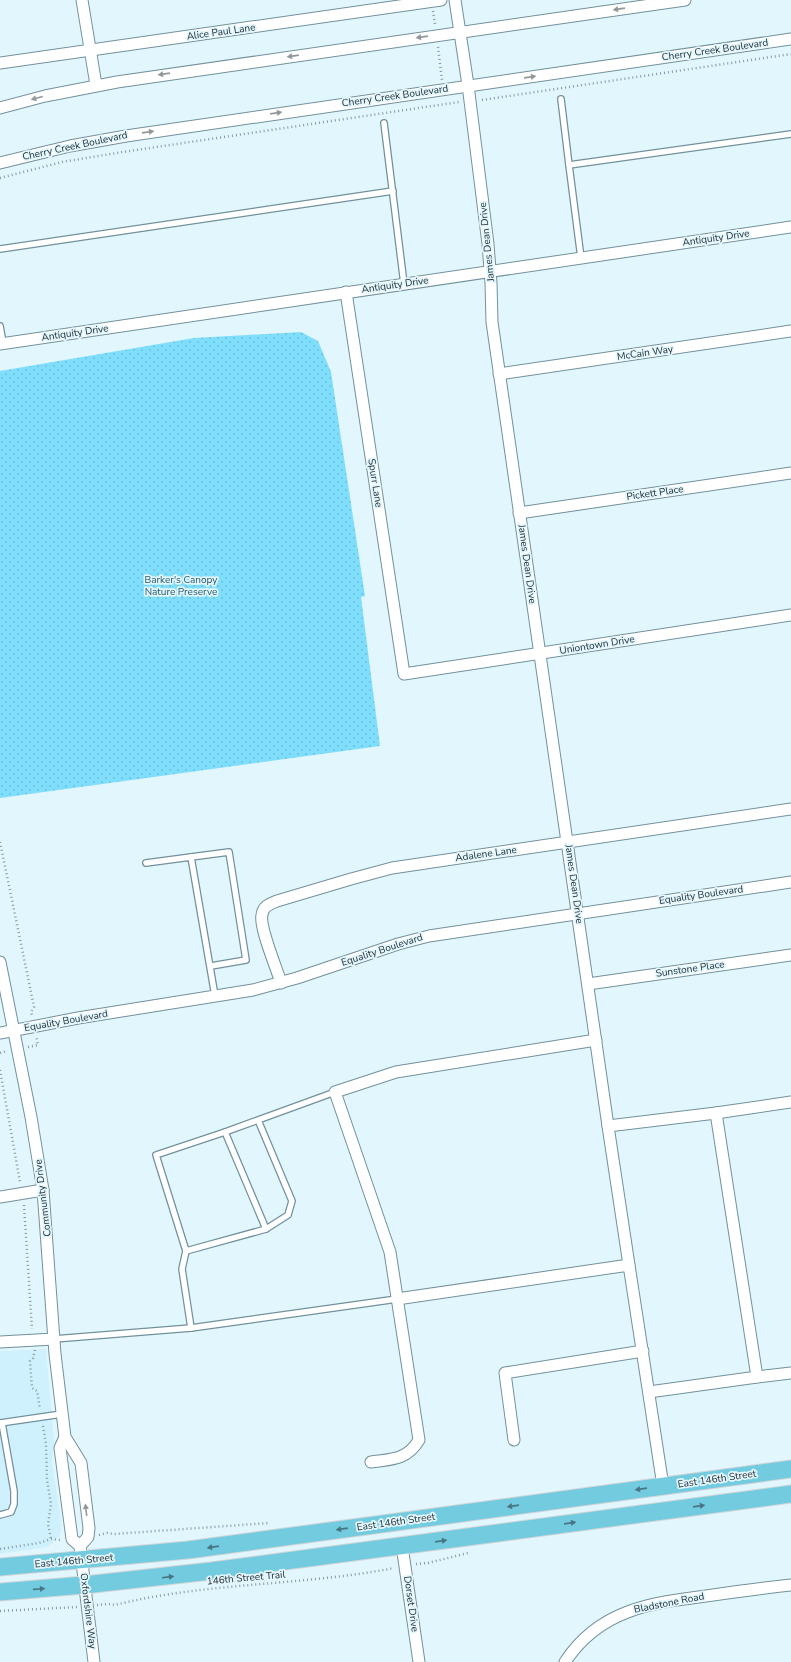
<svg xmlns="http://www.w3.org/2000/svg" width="791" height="1662" font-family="'Nunito Sans',sans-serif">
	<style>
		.built { fill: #cef1fd }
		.park { fill: url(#park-dots) }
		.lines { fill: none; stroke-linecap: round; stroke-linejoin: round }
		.service-casing { stroke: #72919c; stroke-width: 8 }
		.minor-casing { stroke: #72919c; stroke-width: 13 }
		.primary-casing { stroke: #d3d6d7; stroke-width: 19 }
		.path { stroke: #899a9f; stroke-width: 2.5; stroke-dasharray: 1 3; stroke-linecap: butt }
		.service { stroke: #fff; stroke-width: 5.5 }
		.minor { stroke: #fff; stroke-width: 11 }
		.primary { stroke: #73cbe0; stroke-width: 17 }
		.oneway { fill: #92989a }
		.oneway2 { fill: #487682 }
		.labels { text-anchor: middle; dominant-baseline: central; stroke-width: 3.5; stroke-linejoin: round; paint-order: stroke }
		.street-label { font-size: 10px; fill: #243135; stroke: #e2f6fd }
		.park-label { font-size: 10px; fill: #255a6a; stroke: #e2f6fd }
	</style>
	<defs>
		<pattern id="park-dots" width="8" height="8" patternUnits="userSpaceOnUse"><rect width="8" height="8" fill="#80defd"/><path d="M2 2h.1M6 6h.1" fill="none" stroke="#6ebfd9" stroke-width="1.8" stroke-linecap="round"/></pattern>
	</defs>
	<rect width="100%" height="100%" fill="#e2f6fd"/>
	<polygon class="built" points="46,1349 54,1440 52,1462 62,1525 60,1536 48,1547 0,1554 0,1351"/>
	<polygon class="park" points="301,332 318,341 331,372 365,596 361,597 380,746 0,798 0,371 194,338"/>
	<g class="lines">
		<g class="service-casing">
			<g id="service">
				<polyline points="561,99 569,165"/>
				<polyline points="384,123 404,284"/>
				<polyline points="0,249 393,191"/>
				<polyline points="581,258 569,165 791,134"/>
				<polyline points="0,326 3,343"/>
				<polyline points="191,857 229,852 246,960 211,966"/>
				<polyline points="146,863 191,857 215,996"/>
				<polyline points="258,1120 225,1132 266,1229 288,1215 292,1201 258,1120 335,1092"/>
				<polyline points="225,1132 156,1155 186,1251 266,1229"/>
				<polyline points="186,1251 182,1269 191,1328"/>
				<polyline points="54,1339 191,1328 397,1299"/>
				<polyline points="0,1423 62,1414"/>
				<polyline points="0,1515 11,1512 14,1504 14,1491 2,1423"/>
			</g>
		</g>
		<g class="minor-casing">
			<g id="minor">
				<polyline points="82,0 96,85"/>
				<polyline points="455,0 468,85 488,244 491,283 492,322 608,1126"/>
				<polyline points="0,63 441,0"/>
				<polyline points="0,108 45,96 117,82 685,0"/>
				<polyline points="0,163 70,146 126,136 791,39"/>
				<polyline points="346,292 404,674 791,615"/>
				<polyline points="0,344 791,227"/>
				<polyline points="499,374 791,331"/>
				<polyline points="519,513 791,473"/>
				<polyline points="0,962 31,1117 43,1190 55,1354 65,1437 81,1463 89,1528 88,1537 80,1546"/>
				<path d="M281,983C277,969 259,927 262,915C263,906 270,904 277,901L351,879L392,868L791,809"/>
				<polyline points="588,984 791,955"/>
				<polyline points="0,1033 78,1018 253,990 297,978 398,944 429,936 791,882"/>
				<polyline points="716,1113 791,1102"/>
				<polyline points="0,1197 43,1190"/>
				<polyline points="629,1265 608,1126 716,1113 757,1377 649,1392"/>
				<polyline points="397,1299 629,1265 663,1486"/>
				<polyline points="0,1342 54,1339"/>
				<polyline points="757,1377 791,1373"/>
				<polyline points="65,1437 60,1448 72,1539 80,1546 94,1662"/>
				<polyline points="514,1440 505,1373 643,1351"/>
				<path d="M371,1462C392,1459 407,1460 419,1440L390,1252L335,1092L396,1072L596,1040"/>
				<polyline points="402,1546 419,1662"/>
				<path d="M565,1662C599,1610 650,1603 706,1596C734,1592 763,1588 791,1585"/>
			</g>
		</g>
		<g class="primary-casing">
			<g id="primary">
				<polyline points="0,1567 188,1550 791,1469"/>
				<polyline points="0,1592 84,1585 211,1571 791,1494"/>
			</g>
		</g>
		<g class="path">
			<polyline points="433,11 435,24"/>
			<polyline points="438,47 442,80"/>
			<polyline points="482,100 791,54"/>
			<polyline points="0,178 62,162 123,152 459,102"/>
			<polyline points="0,842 34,1007 31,1012 32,1016"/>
			<polyline points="28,1047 38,1045 36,1036"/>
			<polyline points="0,1053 7,1051"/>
			<polyline points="0,1070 20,1182"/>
			<polyline points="24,1205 32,1329"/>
			<polyline points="35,1350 33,1358 30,1361 32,1388 37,1391 40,1409"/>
			<polyline points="43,1426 46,1444 47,1480 51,1504 48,1524 51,1539"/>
			<polyline points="99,1535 107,1533 114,1534 269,1523"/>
			<polyline points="0,1549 39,1543 51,1539 60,1540"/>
			<polyline points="416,1564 428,1563 468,1553"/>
			<path d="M97,1605L108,1604L115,1605C206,1582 302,1586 394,1568"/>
			<polyline points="0,1611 77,1607"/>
		</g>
		<use href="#service" class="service"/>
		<use href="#minor" class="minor"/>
		<use href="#primary" class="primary"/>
	</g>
	<defs><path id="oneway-solid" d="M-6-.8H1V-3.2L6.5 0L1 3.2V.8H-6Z"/></defs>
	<g class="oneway">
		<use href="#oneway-solid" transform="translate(619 9) rotate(172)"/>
		<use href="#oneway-solid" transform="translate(422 37) rotate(172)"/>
		<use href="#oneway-solid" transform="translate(293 56) rotate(172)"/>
		<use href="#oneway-solid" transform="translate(164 74) rotate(172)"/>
		<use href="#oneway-solid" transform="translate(530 77) rotate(-8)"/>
		<use href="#oneway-solid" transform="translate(37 98) rotate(165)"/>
		<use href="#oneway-solid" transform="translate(276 113) rotate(-8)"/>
		<use href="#oneway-solid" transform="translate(148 132) rotate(-8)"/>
		<use href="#oneway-solid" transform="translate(86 1510) rotate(-97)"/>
	</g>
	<g class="oneway2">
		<use href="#oneway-solid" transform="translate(641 1489) rotate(172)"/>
		<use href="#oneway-solid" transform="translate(513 1506) rotate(172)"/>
		<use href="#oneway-solid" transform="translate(699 1506) rotate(-8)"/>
		<use href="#oneway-solid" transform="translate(570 1523) rotate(-8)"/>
		<use href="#oneway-solid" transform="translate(342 1529) rotate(172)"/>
		<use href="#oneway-solid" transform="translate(441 1541) rotate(-8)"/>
		<use href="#oneway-solid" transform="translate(213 1547) rotate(172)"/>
		<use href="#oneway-solid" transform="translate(168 1577) rotate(-7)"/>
		<use href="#oneway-solid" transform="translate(39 1589) rotate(-4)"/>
	</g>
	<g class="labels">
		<g class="street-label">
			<text transform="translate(221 32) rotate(-8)">Alice Paul Lane</text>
			<text transform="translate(715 50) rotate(-8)">Cherry Creek Boulevard</text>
			<text transform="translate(395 96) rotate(-8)">Cherry Creek Boulevard</text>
			<text transform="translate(75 146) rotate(-12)">Cherry Creek Boulevard</text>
			<text transform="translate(716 238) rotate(-8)">Antiquity Drive</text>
			<text transform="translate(487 242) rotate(-96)">James Dean Drive</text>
			<text transform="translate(395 285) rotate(-8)">Antiquity Drive</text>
			<text transform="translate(75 333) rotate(-8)">Antiquity Drive</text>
			<text transform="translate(645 353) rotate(-8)">McCain Way</text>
			<text transform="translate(375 483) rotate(81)">Spurr Lane</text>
			<text transform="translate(655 493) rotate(-8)">Pickett Place</text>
			<text transform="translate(527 564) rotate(82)">James Dean Drive</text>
			<text transform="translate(597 645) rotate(-9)">Uniontown Drive</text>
			<text transform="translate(486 854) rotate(-8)">Adalene Lane</text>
			<text transform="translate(574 884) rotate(82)">James Dean Drive</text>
			<text transform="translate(701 895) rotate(-8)">Equality Boulevard</text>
			<text transform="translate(382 950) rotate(-18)">Equality Boulevard</text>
			<text transform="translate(690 969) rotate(-8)">Sunstone Place</text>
			<text transform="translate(66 1021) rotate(-10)">Equality Boulevard</text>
			<text transform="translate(43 1198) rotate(-97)">Community Drive</text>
			<text transform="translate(717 1479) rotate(-8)">East 146th Street</text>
			<text transform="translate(396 1522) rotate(-8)">East 146th Street</text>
			<text transform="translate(74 1561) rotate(-5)">East 146th Street</text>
			<text transform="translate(246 1578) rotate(-5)">146th Street Trail</text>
			<text transform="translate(669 1603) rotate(-11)">Bladstone Road</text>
			<text transform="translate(411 1604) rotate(82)">Dorset Drive</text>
			<text transform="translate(88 1611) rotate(83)">Oxfordshire Way</text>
		</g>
		<g class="park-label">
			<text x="181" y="580">Barker's Canopy<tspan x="181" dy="12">Nature Preserve</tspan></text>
		</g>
	</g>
</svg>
